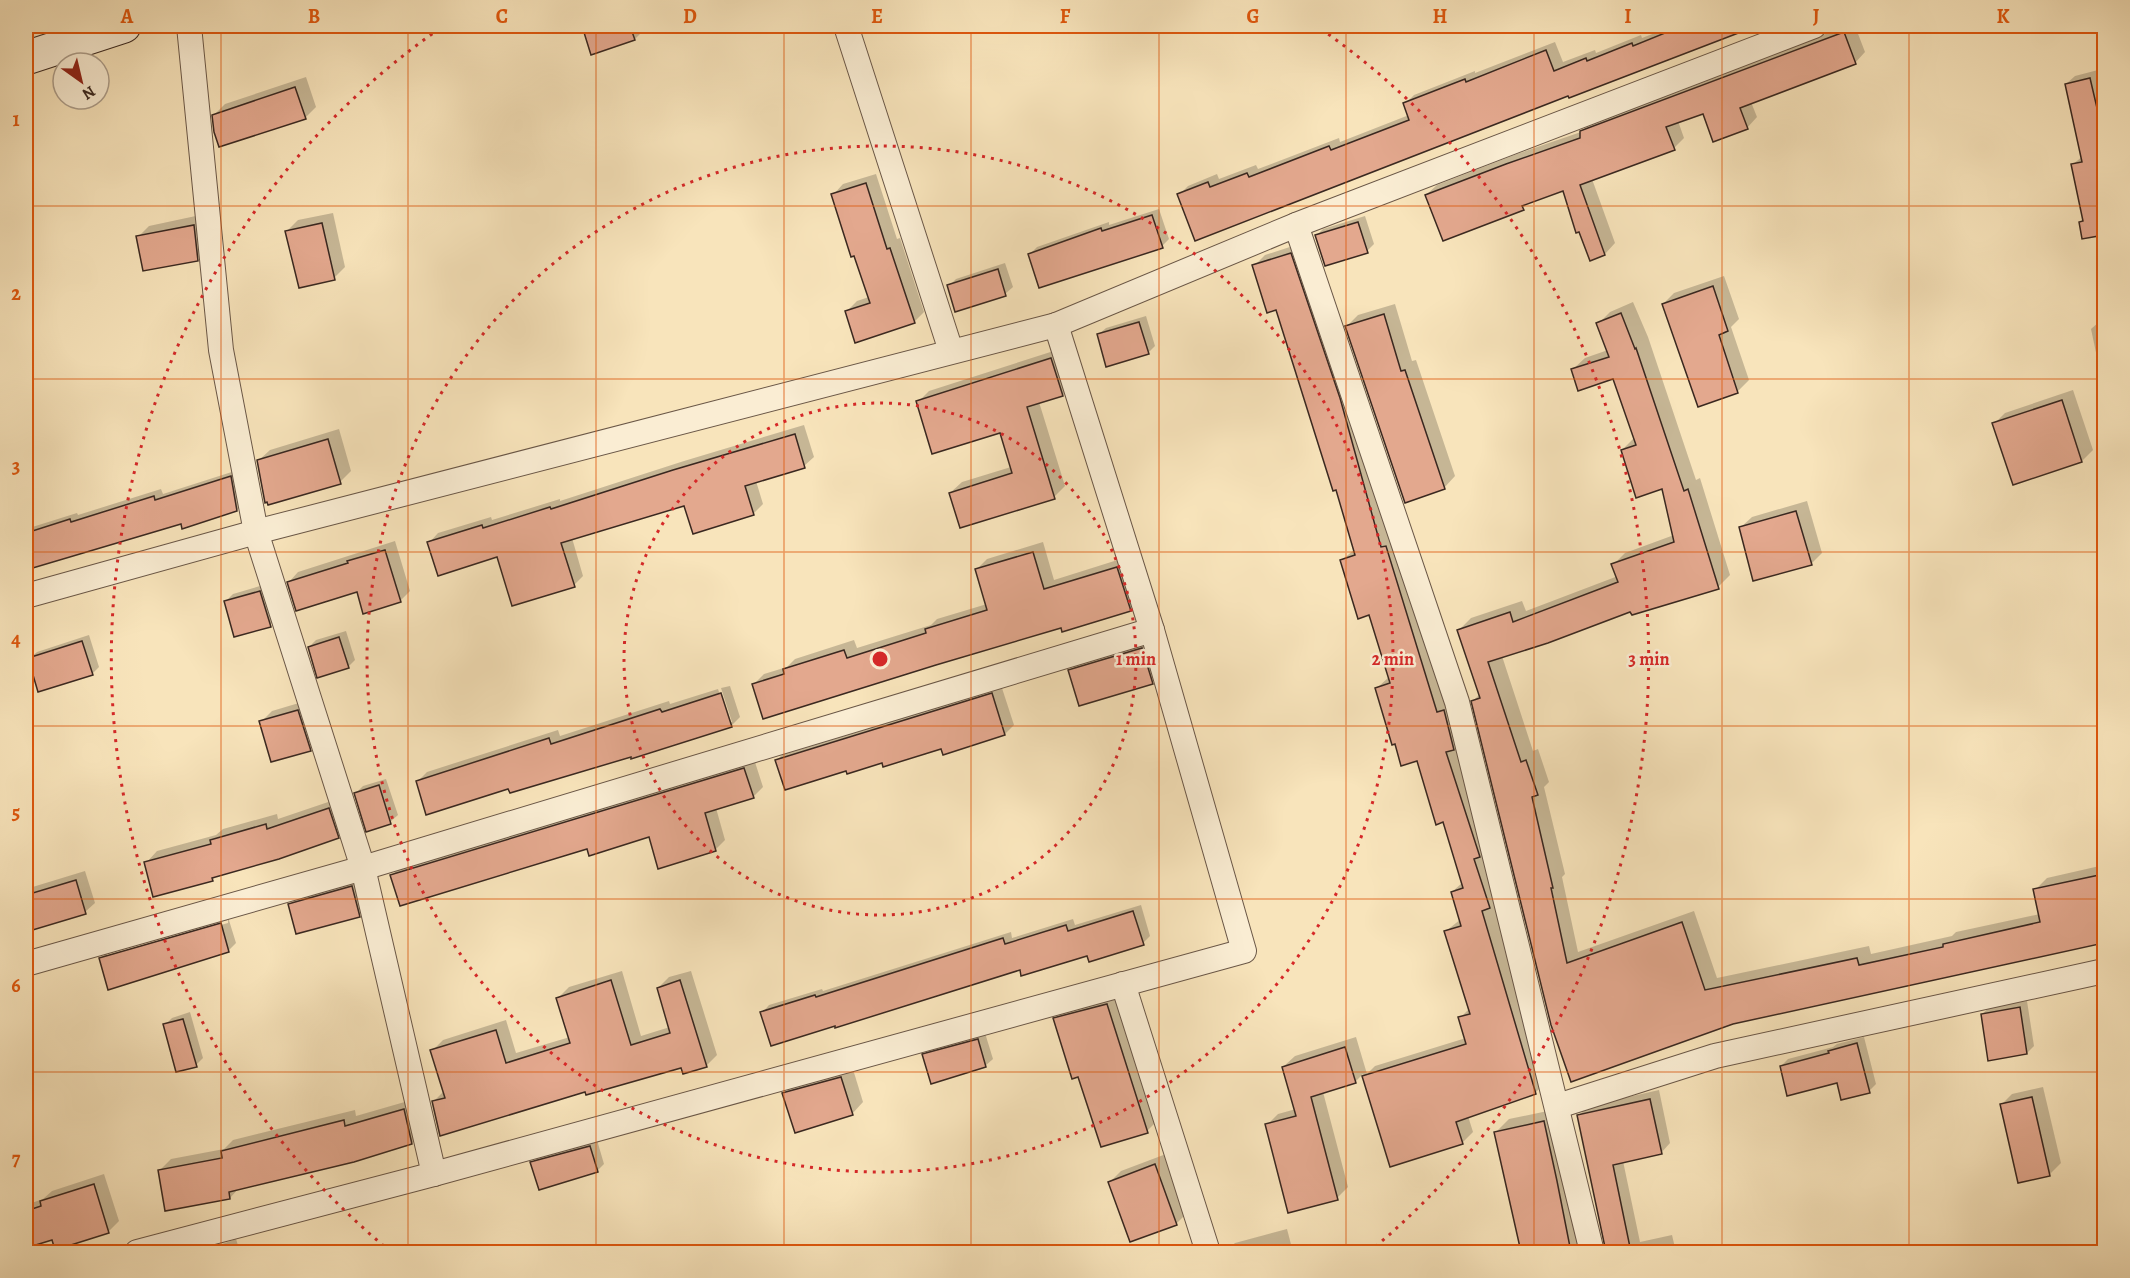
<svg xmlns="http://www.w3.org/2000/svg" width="2130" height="1278" font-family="Alegreya,serif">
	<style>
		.shadow { fill: #0003; fill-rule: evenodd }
		.building { fill: #e3a88e; stroke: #3a2820; stroke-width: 1.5 }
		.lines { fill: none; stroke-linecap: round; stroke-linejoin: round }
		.street-casing { stroke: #6a5747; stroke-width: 26 }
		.secondary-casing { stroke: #3a2820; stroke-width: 35 }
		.street { stroke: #faedd3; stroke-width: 24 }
		.secondary { stroke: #faedd3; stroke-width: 33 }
		.grid { fill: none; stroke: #df570d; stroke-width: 1.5; stroke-opacity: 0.55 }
		.ring { fill: none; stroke: #d62828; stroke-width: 3; stroke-dasharray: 3 6 }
		.centre { fill: #d62828; stroke: #faedd3; stroke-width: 3 }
		.ring-label { font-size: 18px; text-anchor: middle; font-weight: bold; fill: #d62828; stroke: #faedd3; stroke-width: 5; stroke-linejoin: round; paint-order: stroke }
		.neatline { fill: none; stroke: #df570d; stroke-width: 2 }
		.grid-label { font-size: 20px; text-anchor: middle; font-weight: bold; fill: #df570d }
	</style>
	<rect width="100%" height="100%" fill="#f8e4bb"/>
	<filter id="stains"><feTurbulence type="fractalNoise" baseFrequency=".00333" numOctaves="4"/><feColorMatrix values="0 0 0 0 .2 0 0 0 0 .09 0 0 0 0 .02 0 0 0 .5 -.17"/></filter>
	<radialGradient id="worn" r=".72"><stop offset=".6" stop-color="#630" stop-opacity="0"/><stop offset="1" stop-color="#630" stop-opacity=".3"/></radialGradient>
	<g class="shadow">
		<polygon points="583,26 640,26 642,32 635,39 592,53"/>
		<polygon points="1673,26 1749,26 1645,68 1569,94 1196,239 1179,195 1188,186 1217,174 1219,179 1256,165 1258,169 1339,138 1340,142 1409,115 1405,104 1414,95 1475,71 1475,73 1555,42 1563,62 1595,50 1596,53 1641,35 1642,38"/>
		<polygon points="1847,26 1855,26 1865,52 1855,63 1751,102 1757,117 1747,128 1703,112 1678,121 1684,138 1674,148 1592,179 1615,243 1605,254 1590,259 1564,189 1530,201 1523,208 1426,195 1437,185 1517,154 1581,132 1592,121"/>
		<polygon points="2098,70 2104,96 2104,239 2103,234 2081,223 2084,219 2072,165 2083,156 2066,84 2075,76"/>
		<polygon points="306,77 316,107 305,118 214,115 225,104"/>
		<polygon points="876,174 897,239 900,238 924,312 914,322 847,311 857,301 869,297 833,195 843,184"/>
		<polygon points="1159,209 1169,239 1162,246 1030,254 1037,247 1109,222 1109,225"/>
		<polygon points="333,213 345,267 334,278 287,231 298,220"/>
		<polygon points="205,214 208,248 197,259 138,237 149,226"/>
		<polygon points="1365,216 1374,244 1367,251 1316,236 1323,229"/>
		<polygon points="1302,243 1397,536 1500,896 1493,902 1547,1081 1536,1092 1468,1116 1473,1132 1462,1143 1390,1165 1363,1074 1355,1082 1323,1092 1348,1187 1337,1198 1267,1125 1278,1114 1296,1109 1283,1067 1295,1056 1356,1037 1367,1074 1375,1066 1466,1038 1460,1018 1470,1008 1446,931 1461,919 1452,892 1463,882 1444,820 1418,760 1377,688 1389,677 1370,614 1342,560 1355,549 1337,488 1277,308 1254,266 1265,255"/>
		<polygon points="1005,263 1013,287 1005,294 949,286 956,279"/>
		<polygon points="1724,276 1739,319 1731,327 1749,380 1738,391 1699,405 1663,304 1674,293"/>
		<polygon points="1633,302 1648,337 1696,480 1700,478 1730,575 1718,587 1631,610 1502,656 1533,751 1538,749 1549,782 1544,787 1565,874 1562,877 1578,952 1694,911 1717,978 1869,946 1871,954 1952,936 1956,932 2040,914 2035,890 2047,878 2104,865 2104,942 1732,1023 1572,1080 1473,701 1480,694 1459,630 1471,618 1522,601 1526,611 1618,576 1613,565 1625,553 1674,535 1663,487 1622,450 1634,438 1614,378 1572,370 1585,358 1608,350 1598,324 1610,312"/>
		<polygon points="1395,304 1412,361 1416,360 1455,476 1444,488 1347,326 1358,315"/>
		<polygon points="1146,316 1155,346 1148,353 1098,335 1106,328"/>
		<polygon points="2104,320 2104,380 2102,381 2091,329 2099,322"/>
		<polygon points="1063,348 1074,384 1063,395 1039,402 1065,486 1054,497 950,493 962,482 1011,467 1001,431 918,402 929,391"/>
		<polygon points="2073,390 2093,450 2082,461 2014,483 1994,424 2005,413"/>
		<polygon points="804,425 814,457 804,466 756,481 763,504 753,514 685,504 572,538 583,576 574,585 498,556 429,543 438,533 491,517 492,520 560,499 560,501 684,461"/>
		<polygon points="339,429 351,471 340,482 258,461 270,450"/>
		<polygon points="238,470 244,503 237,510 182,522 27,568 26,529 77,513 78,515 161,489 163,494"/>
		<polygon points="1807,501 1822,553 1811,564 1740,528 1752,517"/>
		<polygon points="395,541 410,591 400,601 358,590 289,582 298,572"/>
		<polygon points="1043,542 1054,580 1127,557 1140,599 1130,609 1062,626 754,684 764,674 787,667 795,659 854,640 857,648 931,625 937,619 987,604 976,570 987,559"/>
		<polygon points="267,584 278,618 270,625 226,601 233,594"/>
		<polygon points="346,631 355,660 348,667 309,647 316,640"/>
		<polygon points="89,635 99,667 92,674 29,659 37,652"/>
		<polygon points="1153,638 1163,671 1152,682 1070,671 1081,660"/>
		<polygon points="1001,685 1014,725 1005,734 847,769 777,760 786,751"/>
		<polygon points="730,686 740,717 731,726 509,787 418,781 427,772 558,730 560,736 669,701 670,704 718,689 729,722 732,722 721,688"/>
		<polygon points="309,700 321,739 310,750 261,722 272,711"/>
		<polygon points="754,759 763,787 754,796 716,808 725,840 716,849 659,867 650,835 588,847 392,875 401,866"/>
		<polygon points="386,779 398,815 390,822 356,793 363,786"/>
		<polygon points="340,798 349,826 338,837 218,874 212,880 146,863 157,851 216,835 223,829 277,814 278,819"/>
		<polygon points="85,871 95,903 85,912 26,931 26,889"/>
		<polygon points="363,876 370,904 359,915 289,905 300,894"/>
		<polygon points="1141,905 1150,936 1143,943 1021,969 836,1025 762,1013 769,1005 822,989 823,991 1011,932 1012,938 1073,919 1075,925"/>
		<path d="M228,917L236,943L229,950L100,959L108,951ZM228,920V923L107,957V954Z"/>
		<polygon points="622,971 641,1036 670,1027 658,988 669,977 691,971 717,1055 706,1066 682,1066 586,1090 433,1102 444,1091 432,1051 443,1040 506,1020 516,1053 570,1037 558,998 569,987"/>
		<polygon points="1118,993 1158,1120 1147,1131 1079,1075 1055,1019 1066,1008"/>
		<polygon points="2027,1001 2034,1046 2027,1053 1982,1014 1990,1007"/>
		<polygon points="190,1012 203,1058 196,1065 165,1025 172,1018"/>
		<polygon points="985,1033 993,1059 985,1066 924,1055 931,1048"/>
		<polygon points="1864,1037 1876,1084 1869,1091 1781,1066 1788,1059 1833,1047 1837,1044"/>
		<polygon points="852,1066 863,1102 852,1114 784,1093 795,1082"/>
		<polygon points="2043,1087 2061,1163 2050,1174 2001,1105 2012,1094"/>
		<polygon points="1659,1090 1670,1143 1661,1153 1623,1161 1640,1242 1672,1235 1676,1252 1610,1252 1579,1115 1589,1106"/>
		<polygon points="415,1099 423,1132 412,1143 239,1188 230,1198 160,1170 171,1159 224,1149 233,1140 355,1110 356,1116"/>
		<polygon points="1557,1109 1585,1252 1523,1252 1496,1132 1509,1119"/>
		<polygon points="597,1140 604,1164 597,1171 532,1163 539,1156"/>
		<polygon points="1166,1154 1187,1213 1176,1224 1110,1182 1121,1171"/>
		<polygon points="104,1174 119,1221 109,1231 56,1248 53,1238 26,1246 26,1205 43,1199 52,1191"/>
		<polygon points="1287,1229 1293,1252 1225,1252 1235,1243"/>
		<polygon points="236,1239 240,1252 203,1252 206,1250"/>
		<polygon points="726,1246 728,1252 705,1252"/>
	</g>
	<g class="building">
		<polygon points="582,26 630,26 635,40 591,55"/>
		<polygon points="1673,26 1754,27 1569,98 1568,96 1195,241 1177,194 1208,182 1210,187 1247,173 1249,177 1329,146 1331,150 1409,120 1403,103 1465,79 1466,82 1546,50 1554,71 1586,58 1587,61 1632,43 1633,46 1675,29"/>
		<polygon points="1844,32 1856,64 1740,108 1748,129 1713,142 1703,114 1666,127 1675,150 1580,185 1605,255 1590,261 1579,232 1576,233 1563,191 1522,206 1524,210 1443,241 1425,195 1506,164 1580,138 1580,131"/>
		<polygon points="2090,78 2104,138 2104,235 2082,239 2079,222 2083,221 2071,164 2082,162 2065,84"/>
		<polygon points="295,87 306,119 219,147 214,132 212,115"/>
		<polygon points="866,183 887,249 890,248 915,323 855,343 845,311 870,303 854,256 851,257 831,194"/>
		<polygon points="1152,215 1163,248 1039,288 1028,254 1101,228 1102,231"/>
		<polygon points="1358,222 1368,253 1325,266 1315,235"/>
		<polygon points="322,223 335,280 299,288 285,231"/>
		<polygon points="194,225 198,261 143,271 136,236"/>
		<polygon points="1291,253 1340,398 1381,547 1386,546 1437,712 1444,710 1454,750 1446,752 1480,857 1474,859 1490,908 1482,911 1536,1094 1456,1122 1463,1144 1390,1167 1362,1076 1466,1044 1458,1017 1470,1014 1444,931 1461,926 1451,892 1463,888 1443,822 1436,825 1417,761 1401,766 1395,744 1392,745 1375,688 1390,683 1369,615 1358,619 1340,560 1355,555 1336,490 1333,491 1276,310 1267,313 1252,265"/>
		<polygon points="998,269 1006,296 955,312 947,285"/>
		<polygon points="1713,286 1728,331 1719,335 1738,393 1698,407 1662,304"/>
		<polygon points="1621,313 1635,349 1636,348 1684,491 1688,489 1719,589 1632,615 1630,612 1548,643 1488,662 1521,762 1526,760 1538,795 1532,797 1553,888 1551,888 1567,963 1682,922 1705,990 1857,958 1859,965 1943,947 1943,944 2040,922 2033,889 2104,874 2104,943 1733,1024 1571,1082 1551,1025 1471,701 1480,698 1457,630 1510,612 1513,622 1618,582 1611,564 1674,542 1662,489 1636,498 1621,450 1636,445 1613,379 1578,391 1571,369 1609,357 1596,323"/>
		<polygon points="1384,314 1401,371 1405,370 1445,489 1405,503 1345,326"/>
		<polygon points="1139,322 1149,354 1106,367 1097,334"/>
		<polygon points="1051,358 1063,396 1027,407 1055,499 960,528 949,493 1012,473 1000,433 932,454 916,401"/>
		<polygon points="2062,400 2082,462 2013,485 1992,423"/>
		<polygon points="795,434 805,468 745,486 754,515 693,534 684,506 561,543 575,587 512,606 497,557 438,576 427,542 482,525 483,528 550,507 551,509 673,470"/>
		<polygon points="328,439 341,484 268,505 267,502 265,503 257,460"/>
		<polygon points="231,476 237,511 182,529 181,524 26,570 26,533 70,519 71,522 154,496 155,500"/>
		<polygon points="1796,511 1812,565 1753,581 1739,527"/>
		<polygon points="385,550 401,602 363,614 357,592 296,611 287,582 348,563 347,561"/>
		<polygon points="1033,552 1044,589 1117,567 1131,611 1062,632 1061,628 936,665 763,719 752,684 784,674 783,669 844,650 847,658 926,633 925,629 987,610 975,569"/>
		<polygon points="260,591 271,627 234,637 224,601"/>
		<polygon points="339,637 349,668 317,678 308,647"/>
		<polygon points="82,641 93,675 38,692 28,658"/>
		<polygon points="1142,648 1153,684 1079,706 1068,670"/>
		<polygon points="721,693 732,727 631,759 631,757 510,793 508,789 426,815 416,781 549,738 551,744 660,709 662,712"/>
		<polygon points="992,693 1005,735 943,755 941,749 883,767 882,763 847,774 846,771 785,790 775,760"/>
		<polygon points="298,710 311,751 271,762 259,721"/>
		<polygon points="744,768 754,798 705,813 716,851 658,869 649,837 589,856 587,849 400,906 390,875"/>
		<polygon points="379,785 391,824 366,832 354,793"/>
		<polygon points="329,808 339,838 279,859 212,878 213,881 153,897 144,862 211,844 210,840 266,824 267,829"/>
		<polygon points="76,880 86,914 26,932 26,895"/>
		<polygon points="352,886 360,917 296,934 288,904"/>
		<polygon points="1133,911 1144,945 1089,962 1087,956 1021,976 1020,970 835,1028 835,1026 771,1046 760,1012 815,995 816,997 1003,938 1005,944 1066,925 1068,931"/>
		<polygon points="221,923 229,952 108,990 99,958"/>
		<polygon points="611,980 631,1045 670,1033 657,988 680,980 707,1067 683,1074 681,1068 586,1095 585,1092 440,1136 432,1101 445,1098 430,1050 496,1030 506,1063 570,1043 556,998"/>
		<polygon points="1107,1004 1148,1133 1101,1147 1078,1077 1072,1079 1053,1018"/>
		<polygon points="2020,1007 2027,1054 1988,1061 1981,1014"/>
		<polygon points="183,1019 197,1067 176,1072 163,1024"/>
		<polygon points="978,1039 986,1067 931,1084 922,1054"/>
		<polygon points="1857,1043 1870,1093 1841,1100 1837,1083 1787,1096 1780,1066 1829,1053 1828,1051"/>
		<polygon points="1345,1047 1356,1083 1311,1097 1338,1200 1288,1213 1265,1124 1296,1116 1282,1067"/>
		<polygon points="841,1077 853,1115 795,1133 782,1093"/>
		<polygon points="2032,1097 2050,1176 2018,1183 2000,1104"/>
		<polygon points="1650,1099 1662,1154 1613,1165 1631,1252 1606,1252 1577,1115"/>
		<polygon points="404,1109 412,1144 354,1162 229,1192 230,1199 165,1211 158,1170 222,1158 221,1151 344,1120 345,1126"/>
		<polygon points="1544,1121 1557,1181 1571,1252 1521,1252 1494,1132"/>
		<polygon points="590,1146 598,1172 539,1190 530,1162"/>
		<polygon points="1155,1164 1177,1225 1130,1242 1108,1182"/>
		<polygon points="94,1184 109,1233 55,1250 52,1240 26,1248 26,1211 41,1206 40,1201"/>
	</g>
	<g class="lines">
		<g class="street-casing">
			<g id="street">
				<polyline points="189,26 221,350 256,532 363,868 434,1174"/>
				<polyline points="846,26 951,351"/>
				<polyline points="1296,225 1457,702 1592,1252"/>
				<polyline points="26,596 256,532 1056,325 1296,225 1814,26"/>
				<polyline points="26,964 363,868 1152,630"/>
				<polyline points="1123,984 1208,1252"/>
				<polyline points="1558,1106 1715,1056 2104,971"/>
				<polyline points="137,1252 434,1174 1244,951 1152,630 1056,325"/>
			</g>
		</g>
		<g class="secondary-casing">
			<polyline id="secondary" points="26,58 124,26"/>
		</g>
		<use href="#street" class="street"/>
		<use href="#secondary" class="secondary"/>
	</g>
	<path class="grid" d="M221,26V1252M408,26V1252M596,26V1252M784,26V1252M971,26V1252M1159,26V1252M1346,26V1252M1534,26V1252M1722,26V1252M1909,26V1252M26,206H2104M26,379H2104M26,552H2104M26,726H2104M26,899H2104M26,1072H2104"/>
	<g class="ring">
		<circle cx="880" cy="659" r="256"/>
		<circle cx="880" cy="659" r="513"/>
		<path d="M391 1252A769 769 0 0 1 439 29M1321 29A769 769 0 0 1 1369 1252"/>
	</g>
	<circle cx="880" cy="659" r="9" class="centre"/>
	<g class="ring-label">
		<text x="1136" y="665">1 min</text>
		<text x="1393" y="665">2 min</text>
		<text x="1649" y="665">3 min</text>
	</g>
	<rect width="2130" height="1278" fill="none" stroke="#f8e4bb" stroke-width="66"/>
	<g transform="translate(81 81) rotate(146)"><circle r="28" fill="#faedd3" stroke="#ad9e8b" stroke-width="1.5"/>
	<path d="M0-4.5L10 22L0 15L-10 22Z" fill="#8f2418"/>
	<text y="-9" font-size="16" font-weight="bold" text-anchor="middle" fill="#3a2820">N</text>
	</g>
	<rect x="33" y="33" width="2064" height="1212" class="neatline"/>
	<g class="grid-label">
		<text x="127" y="23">A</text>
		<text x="314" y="23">B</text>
		<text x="502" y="23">C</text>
		<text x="690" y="23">D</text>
		<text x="877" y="23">E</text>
		<text x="1065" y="23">F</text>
		<text x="1253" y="23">G</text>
		<text x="1440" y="23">H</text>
		<text x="1628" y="23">I</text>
		<text x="1816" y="23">J</text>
		<text x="2003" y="23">K</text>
		<text x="16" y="126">1</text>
		<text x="16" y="300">2</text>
		<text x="16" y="473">3</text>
		<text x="16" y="646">4</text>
		<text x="16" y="819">5</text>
		<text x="16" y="992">6</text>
		<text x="16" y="1165">7</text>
	</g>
	<rect width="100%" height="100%" filter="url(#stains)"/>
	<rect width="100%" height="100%" fill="url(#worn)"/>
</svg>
